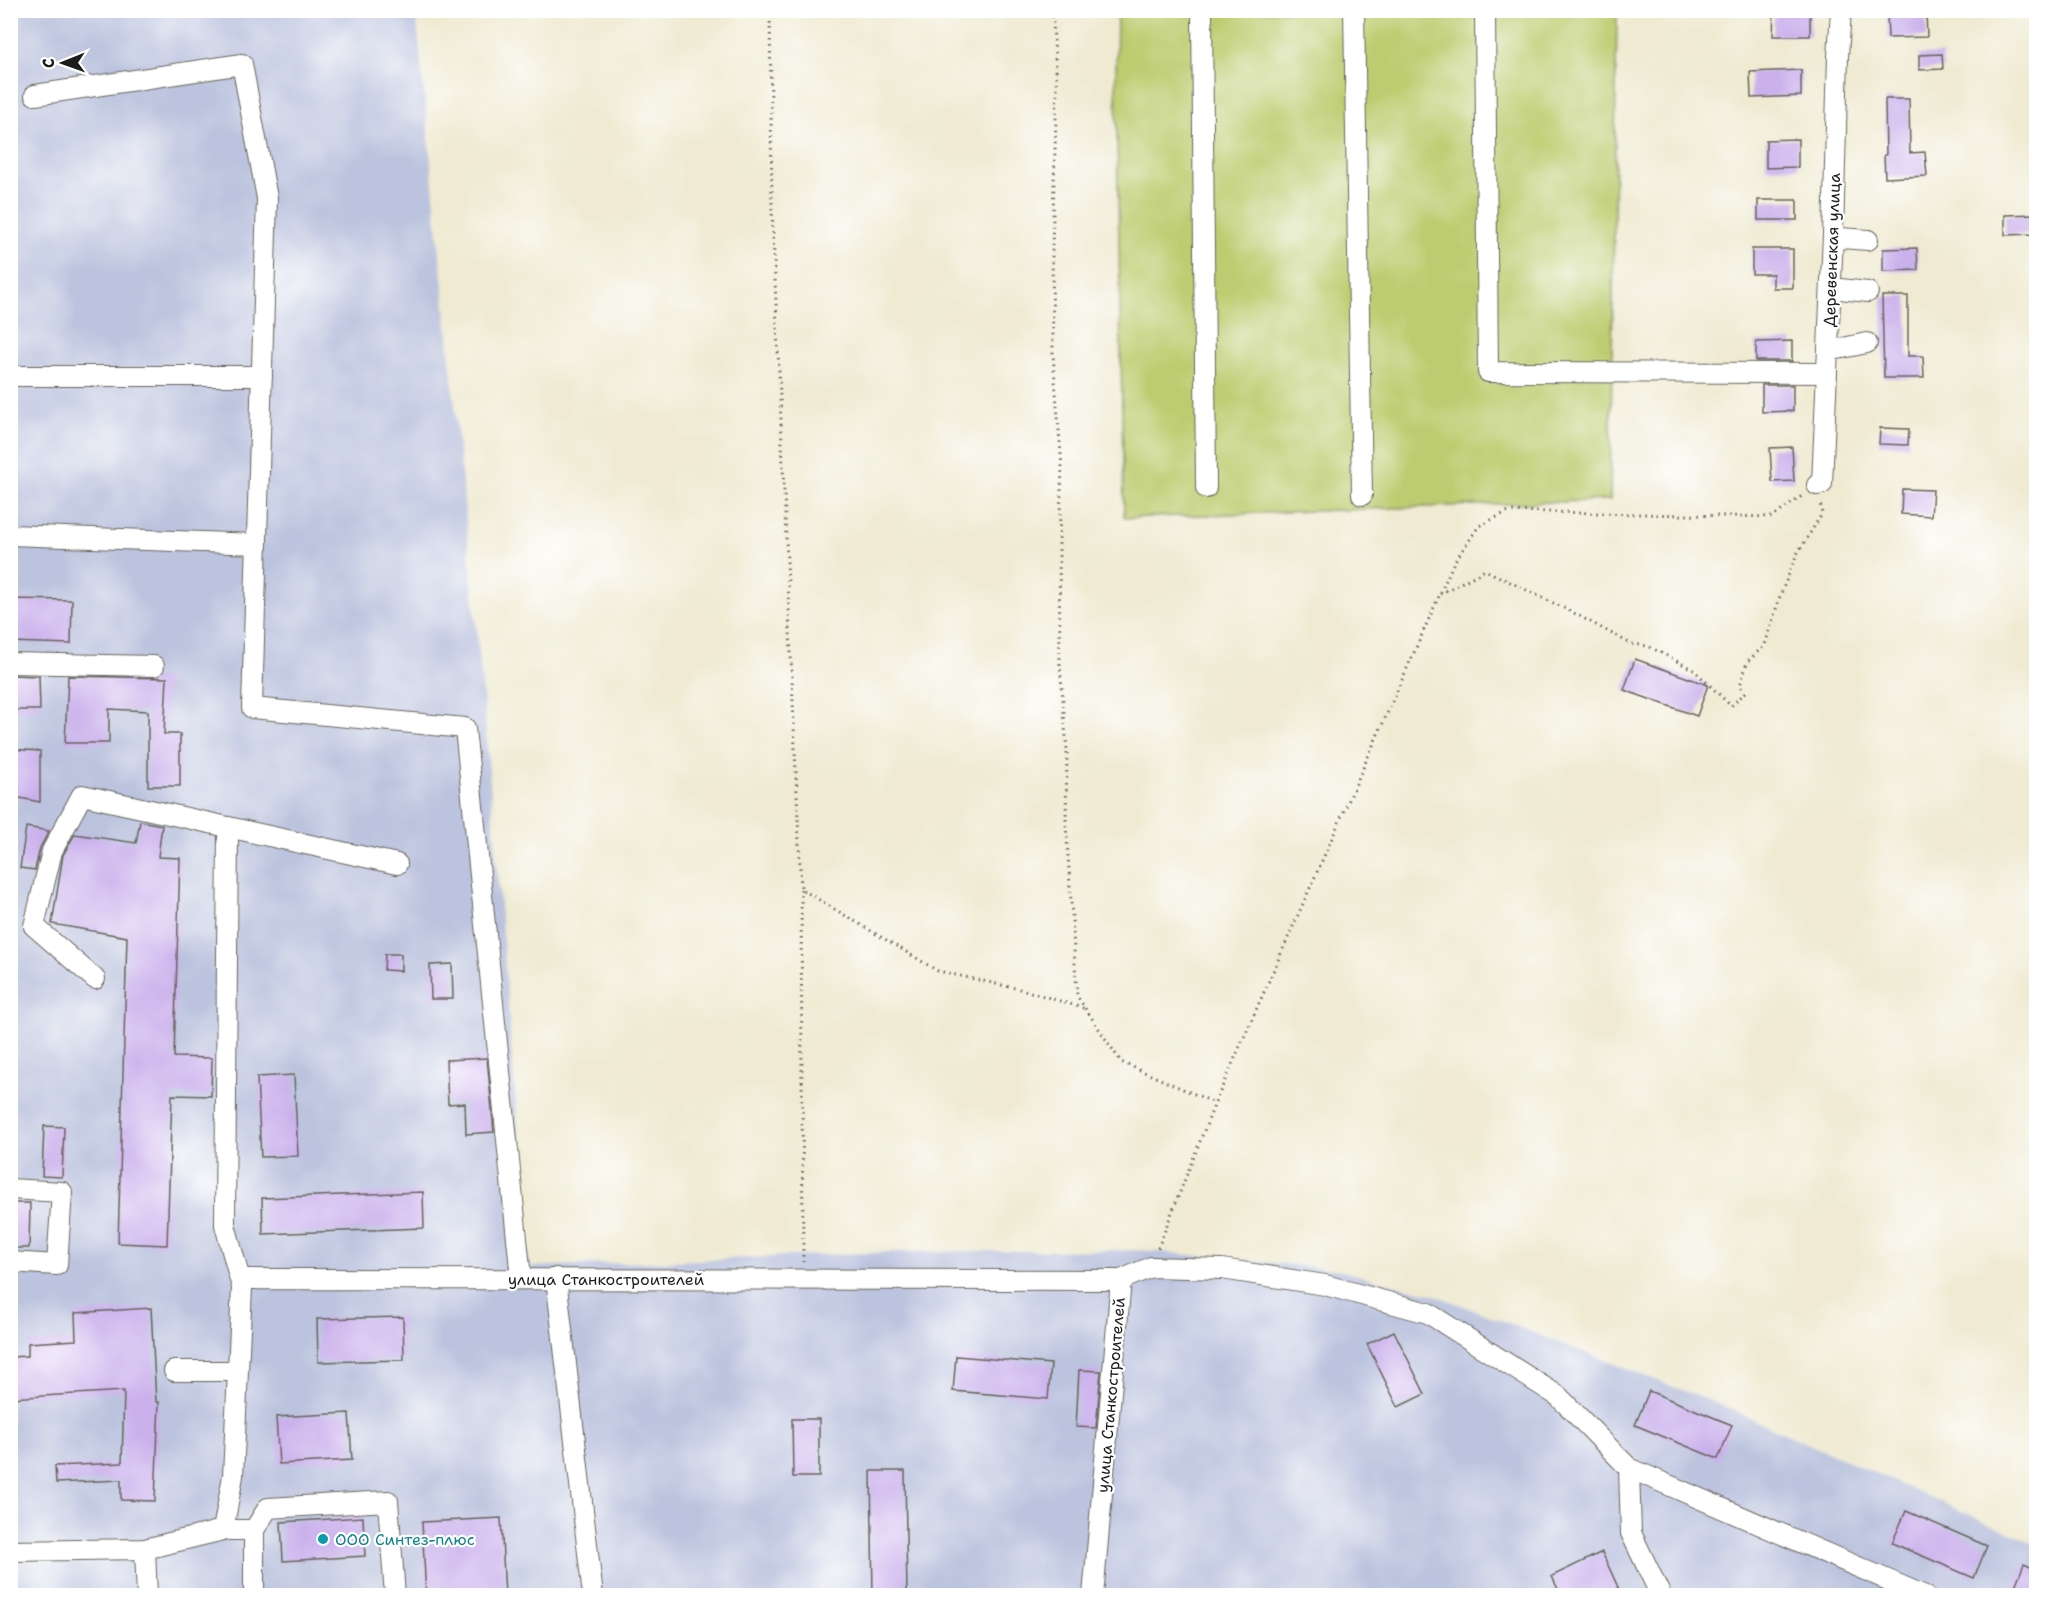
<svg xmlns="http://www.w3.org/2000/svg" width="2047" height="1606" font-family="'Shantell Sans',sans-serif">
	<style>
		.industrial { fill: #bbc3de }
		.green { fill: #bdcc6f; stroke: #6c7446; stroke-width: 1.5 }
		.building { fill: #cbb1ec }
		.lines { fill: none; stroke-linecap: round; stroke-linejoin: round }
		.minor-casing { stroke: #66645b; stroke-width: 22 }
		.path { stroke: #66645b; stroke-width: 3; stroke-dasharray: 1.5 4.5; stroke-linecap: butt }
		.minor { stroke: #fff; stroke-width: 20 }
		.culture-dot { fill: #0f9aa8; stroke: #fff; stroke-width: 2 }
		.labels { text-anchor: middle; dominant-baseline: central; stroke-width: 4.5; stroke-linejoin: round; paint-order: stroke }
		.street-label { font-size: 16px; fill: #1c1c1c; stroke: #fff }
		.culture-label { font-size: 16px; fill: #0d838f; stroke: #fff; text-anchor: start }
	</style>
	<rect width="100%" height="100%" fill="#fff"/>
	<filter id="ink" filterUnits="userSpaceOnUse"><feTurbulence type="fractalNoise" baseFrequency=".0167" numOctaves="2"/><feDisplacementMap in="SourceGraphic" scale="12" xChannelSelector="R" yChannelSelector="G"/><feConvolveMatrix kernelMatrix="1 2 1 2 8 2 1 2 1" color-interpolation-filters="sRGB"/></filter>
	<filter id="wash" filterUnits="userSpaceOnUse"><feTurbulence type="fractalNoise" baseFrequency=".008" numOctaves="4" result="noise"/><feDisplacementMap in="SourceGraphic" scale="24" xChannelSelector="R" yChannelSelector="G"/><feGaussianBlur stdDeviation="1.35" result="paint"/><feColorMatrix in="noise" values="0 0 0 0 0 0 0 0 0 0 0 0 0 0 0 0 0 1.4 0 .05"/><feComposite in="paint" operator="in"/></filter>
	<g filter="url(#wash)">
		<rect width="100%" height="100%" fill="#efead1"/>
		<polygon class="industrial" points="11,10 416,11 483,694 529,1267 891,1252 1140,1250 1333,1269 1435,1295 1718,1404 2036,1544 2036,1596 11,1596"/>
		<polygon class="green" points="1117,11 1617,11 1610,500 1124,518 1116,82"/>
		<g id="blocks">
			<g class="building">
				<polygon points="1774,10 1810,10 1810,36 1773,36"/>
				<polygon points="1926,12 1927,37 1888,38 1887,13"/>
				<polygon points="1942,54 1943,69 1919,70 1919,55"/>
				<polygon points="1801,70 1801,96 1751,98 1750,72"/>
				<polygon points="1885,99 1909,99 1910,153 1925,152 1927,176 1885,178 1884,155 1886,155"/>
				<polygon points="1798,139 1798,167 1766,168 1766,140"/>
				<rect x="1758" y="200" width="39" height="20"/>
				<polygon points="2037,214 2037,234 2005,235 2005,215"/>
				<polygon points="1917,248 1918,270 1883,271 1883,249"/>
				<polygon points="1752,249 1793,249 1793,288 1773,288 1773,274 1752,274"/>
				<polygon points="1882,296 1908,296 1908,356 1923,356 1924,378 1884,378"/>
				<polygon points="1792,341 1792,361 1756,361 1756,342"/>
				<polygon points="1762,385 1793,385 1793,411 1762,412"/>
				<polygon points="1880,428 1909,429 1908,445 1879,444"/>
				<polygon points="1792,447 1794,481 1772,482 1770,448"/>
				<polygon points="1902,489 1933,490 1931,516 1901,514"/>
				<polygon points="10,599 72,600 71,644 10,642"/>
				<polygon points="1635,659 1708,685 1697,716 1624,690"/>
				<polygon points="10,675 39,676 40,710 10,710"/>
				<polygon points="68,676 167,678 164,734 180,734 180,786 148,786 148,711 109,709 109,743 65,743"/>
				<polygon points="10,749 40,751 40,802 10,796"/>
				<polygon points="140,821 162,825 158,857 180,858 174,1057 212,1058 211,1096 172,1095 167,1245 118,1243 127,937 52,924 63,855 75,834 136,843"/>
				<polygon points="26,827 49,831 40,848 35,870 20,868"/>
				<polygon points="385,954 401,954 401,971 384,970"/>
				<polygon points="452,964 453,999 431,999 430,965"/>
				<polygon points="487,1058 494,1132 466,1134 465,1103 448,1104 446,1060"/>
				<polygon points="294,1075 298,1156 261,1157 257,1077"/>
				<polygon points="44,1126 64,1127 62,1177 42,1176"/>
				<polygon points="423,1192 424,1228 263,1234 262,1198"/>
				<polygon points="10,1203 30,1203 29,1248 10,1248"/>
				<polygon points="151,1308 156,1402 159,1402 155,1501 121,1500 121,1480 56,1483 55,1466 122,1463 124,1391 10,1398 10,1357 28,1356 28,1343 76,1340 75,1313"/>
				<polygon points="403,1317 404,1360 318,1362 317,1319"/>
				<polygon points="1394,1331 1425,1394 1398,1407 1367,1344"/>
				<polygon points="956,1356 1051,1364 1048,1399 953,1391"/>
				<polygon points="1079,1370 1101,1371 1096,1428 1076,1427"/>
				<polygon points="1649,1391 1732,1425 1718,1459 1635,1425"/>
				<polygon points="349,1413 352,1460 279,1464 276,1417"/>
				<polygon points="792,1419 819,1419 819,1477 793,1477"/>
				<polygon points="871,1471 905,1471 907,1596 873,1596"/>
				<polygon points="1906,1511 1987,1546 1974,1578 1892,1543"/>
				<polygon points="363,1517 365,1556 283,1561 281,1522"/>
				<polygon points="501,1518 505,1596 426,1596 422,1522"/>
				<polygon points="1602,1552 1622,1596 1561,1596 1552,1576"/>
				<polygon points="2024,1564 2037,1570 2037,1596 2011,1596"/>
			</g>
		</g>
	</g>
	<g filter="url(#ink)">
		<use href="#blocks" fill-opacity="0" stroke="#66645b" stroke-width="1.5"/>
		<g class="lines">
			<g class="minor-casing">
				<g id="minor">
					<polyline points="1202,10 1206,488"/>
					<polyline points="1354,10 1362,495"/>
					<polyline points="1485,10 1488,372 1827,373"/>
					<polyline points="35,95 242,64 267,198 252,708 465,728 521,1278"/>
					<polyline points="1833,235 1841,238 1868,240"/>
					<polyline points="1831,288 1868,292"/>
					<polyline points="1828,351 1867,343"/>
					<polyline points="10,376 262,376"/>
					<polyline points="1817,485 1822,484 1833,235 1838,56 1841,10"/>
					<polyline points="10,535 257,544"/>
					<polyline points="10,663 154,666"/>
					<polyline points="228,827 397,864"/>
					<polyline points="95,979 34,926 52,851 82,795 228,827 225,1225 242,1287"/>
					<polyline points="10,1189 62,1192 57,1265 10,1262"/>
					<polyline points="556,1278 593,1596"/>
					<polyline points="1121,1280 1151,1267 1222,1269 1325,1285 1428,1313 1558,1396 1629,1468 1925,1596"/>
					<polyline points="174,1371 237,1371"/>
					<polyline points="1629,1468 1631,1533 1661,1596"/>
					<polyline points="223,1530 254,1530 254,1596"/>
					<polyline points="254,1530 268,1508 388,1501 395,1596"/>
					<polyline points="145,1549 147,1596"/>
					<polyline points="10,1551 145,1549 223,1530 233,1476 242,1287 241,1279 1121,1280 1093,1596"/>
				</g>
			</g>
			<g class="path">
				<polyline points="770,10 772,209 801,889 938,971 1024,990 1086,1009"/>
				<polyline points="1052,10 1057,86 1052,248 1053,355 1062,467 1059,539 1060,664 1067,750 1066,823 1077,996 1121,1062 1215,1103"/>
				<polyline points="1440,594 1485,570 1572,612 1631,644 1648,646 1694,670 1731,706 1745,693 1740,686 1747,662 1765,645 1780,596 1797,554 1822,514 1820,502"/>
				<polyline points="801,889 803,1262"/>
				<polyline points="1158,1248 1215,1103 1454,562 1479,526 1509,511 1773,517 1802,496"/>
			</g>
			<use href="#minor" class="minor"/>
		</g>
	</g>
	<circle class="culture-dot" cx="323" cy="1539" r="6"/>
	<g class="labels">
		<g class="street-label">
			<text transform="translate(1832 250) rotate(-88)">Деревенская улица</text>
			<text x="606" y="1279">улица Станкостроителей</text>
			<text transform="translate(1111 1395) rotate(-85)">улица Станкостроителей</text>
		</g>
		<g class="culture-label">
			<text x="335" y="1539">ООО Синтез-плюс</text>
		</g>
	</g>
	<rect width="2047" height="1606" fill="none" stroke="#fff" stroke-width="36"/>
	<g transform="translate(63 63) rotate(269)" stroke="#ffffff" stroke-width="4.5" paint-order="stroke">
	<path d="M0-4.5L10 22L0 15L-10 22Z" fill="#1c1c1c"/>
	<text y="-9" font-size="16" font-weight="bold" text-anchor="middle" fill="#1c1c1c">С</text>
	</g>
</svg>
